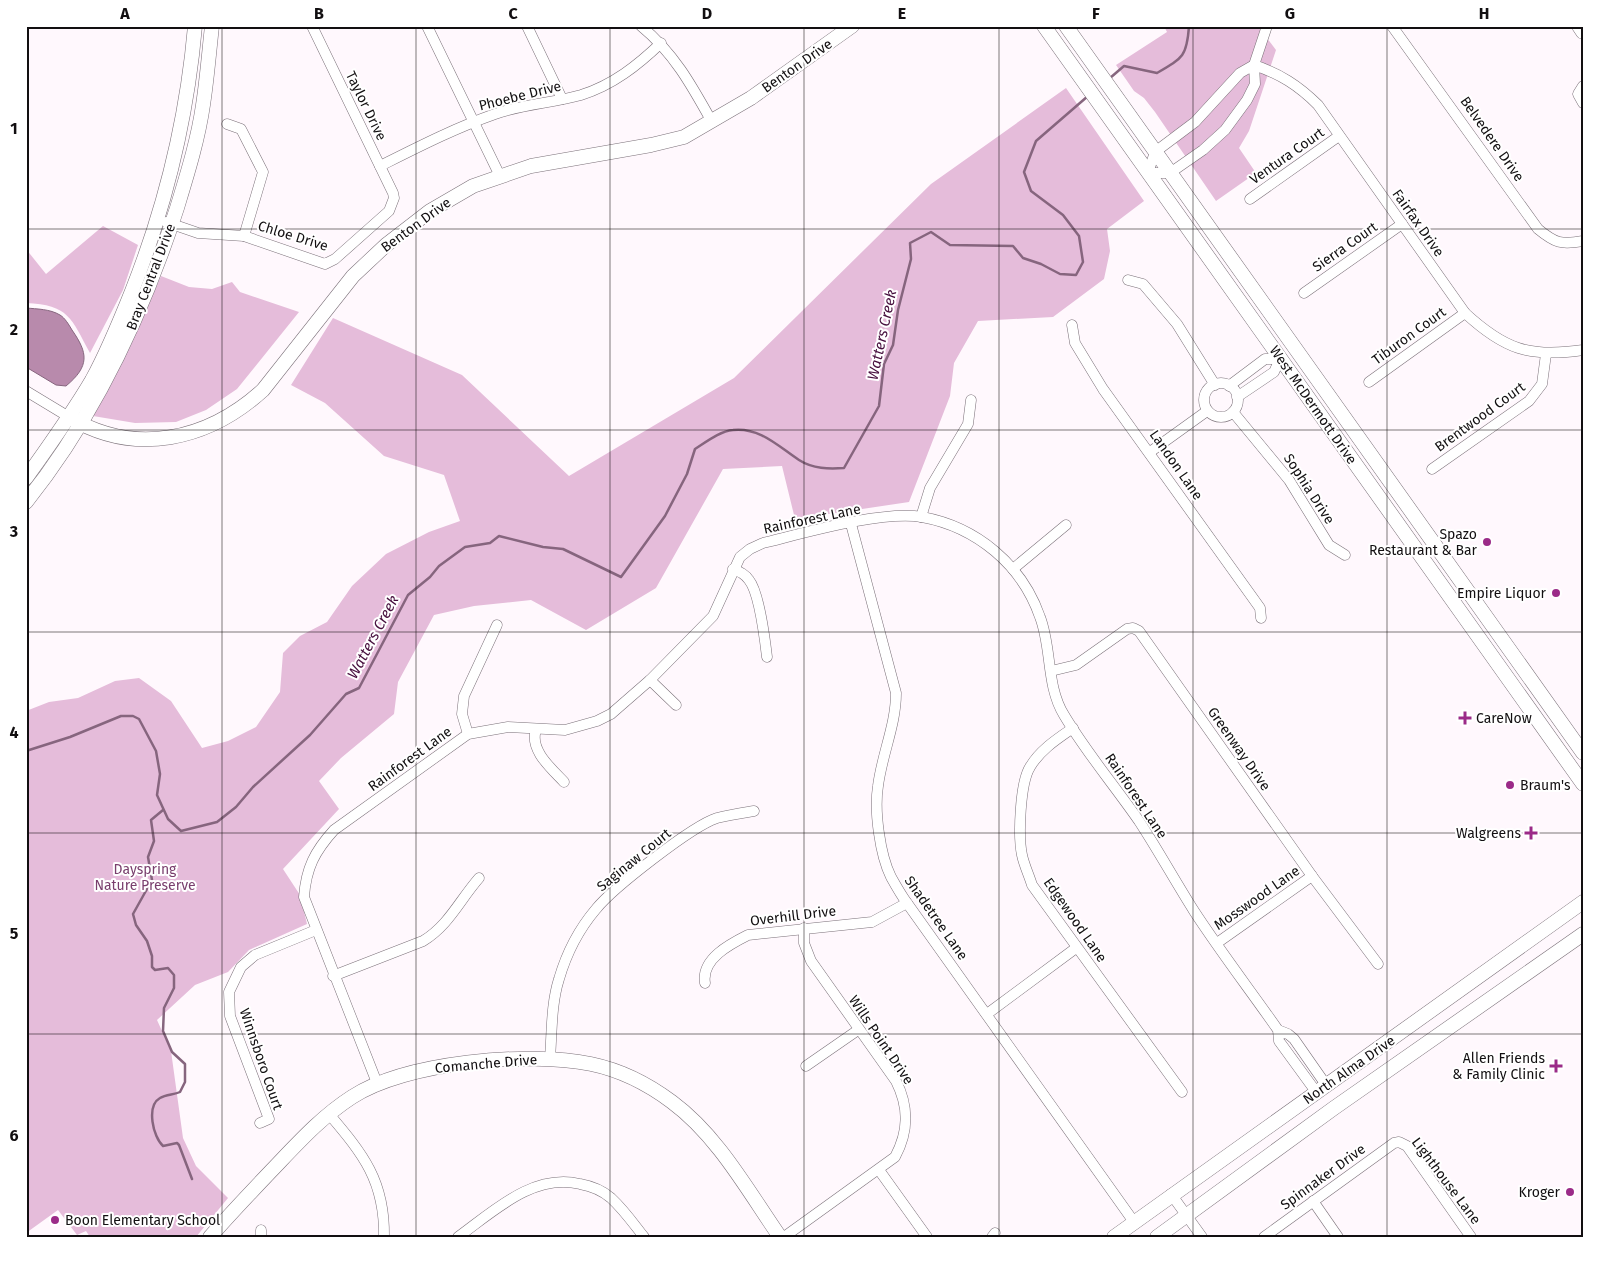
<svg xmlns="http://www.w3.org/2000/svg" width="1609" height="1263" font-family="'Fira Sans',sans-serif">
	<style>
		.green { fill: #e5bcda }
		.water { fill: #b88aac; stroke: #86657e }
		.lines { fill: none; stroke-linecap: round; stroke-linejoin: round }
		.stream { stroke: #86657e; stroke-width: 2.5 }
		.street-casing { stroke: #7b7179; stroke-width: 11 }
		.secondary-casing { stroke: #7b7179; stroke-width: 15 }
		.street { stroke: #fff; stroke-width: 10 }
		.secondary { stroke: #fff; stroke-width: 14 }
		.grid { fill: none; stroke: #120f11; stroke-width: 1; stroke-opacity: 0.55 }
		.poi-dot { fill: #9b2b88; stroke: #fff; stroke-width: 2 }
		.labels { text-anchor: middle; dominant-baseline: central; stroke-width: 4; stroke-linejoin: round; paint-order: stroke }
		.street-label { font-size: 14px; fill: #120f11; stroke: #fff }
		.poi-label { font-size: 14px; fill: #120f11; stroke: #fff; text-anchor: end }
		.park-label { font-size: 14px; fill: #793e6d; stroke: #fff }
		.water-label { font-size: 15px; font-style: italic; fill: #460e3d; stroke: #fff }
		.neatline { fill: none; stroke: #120f11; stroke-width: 2 }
		.grid-label { font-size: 16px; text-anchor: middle; font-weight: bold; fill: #120f11 }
	</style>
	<rect width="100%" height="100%" fill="#fff8fd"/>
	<g class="green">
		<polygon points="1164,26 1258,26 1276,50 1249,131 1239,148 1256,173 1216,201 1155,112 1144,98 1134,91 1116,65 1167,32"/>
		<polygon points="1066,88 1144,201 1107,229 1110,251 1104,279 1053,317 978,321 954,363 950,396 909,502 795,519 782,466 723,469 656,588 586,630 531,600 474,606 434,615 398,682 394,714 341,758 319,781 339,809 283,869 300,895 307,924 249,950 228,972 195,985 157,1020 171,1051 183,1138 196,1166 228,1198 196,1237 90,1237 86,1231 77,1235 58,1210 26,1233 26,711 49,702 78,698 115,681 139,678 171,701 202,748 228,741 256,727 280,692 283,653 300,636 327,622 352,586 386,554 429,532 460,521 444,475 384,456 325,403 291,385 333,318 462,375 569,476 734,378 931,184"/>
		<path d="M103,226L138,245L123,290L90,353C71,318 69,305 26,303V249L46,274Z"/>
		<polygon points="161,276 189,287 212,289 232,282 240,292 299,312 237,389 206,410 176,422 135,423 93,416 95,408 128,350"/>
	</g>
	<path class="water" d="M26,308C37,309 50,309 60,315C65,318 69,325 72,330C88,353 90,366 66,386L56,385L26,367Z"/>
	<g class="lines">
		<g class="stream">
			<path d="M1110,78L1124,66L1157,73C1183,58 1187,56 1189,26"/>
			<path d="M26,751L70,737L121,716H133L139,719L156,751L160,774L157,795L168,819L181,831L217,822L236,807L253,787L310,735L346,694L359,688L408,595L430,577L439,566L465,547L490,543L499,536L543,547L563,549L621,577L665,516L687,474L695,449C706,442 720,431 733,430C760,427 779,447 799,460C813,469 829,469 844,468L879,406L884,364L893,345L898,310L911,259L910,243L931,232L950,245L1013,246L1023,258L1041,264L1060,274L1076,275L1083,262L1079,236L1063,215L1031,191L1024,172L1036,141L1088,96"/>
			<path d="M163,810L151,820L154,841L148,857L152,880L133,914L136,925L147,941L152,956V967L155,970L168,968L174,975V988L164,1008L163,1031L172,1052L185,1064V1082L180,1092C174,1095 166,1094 160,1098C146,1106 153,1137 163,1146L177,1143L179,1145L192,1179"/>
		</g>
		<g class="street-casing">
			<g id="street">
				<polyline points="427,26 500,176"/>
				<polyline points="527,26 562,99"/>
				<path d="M641,26C674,53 692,86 712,122"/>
				<path d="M1392,26L1538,229C1555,243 1561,245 1583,241"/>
				<path d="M1254,65C1280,74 1298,85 1318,105L1465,313C1504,349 1529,358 1583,350"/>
				<polyline points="1254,65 1240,73 1195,122 1155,152 1148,173 1170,173 1203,150 1225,130 1247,100 1255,84 1254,65 1267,26"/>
				<polyline points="1583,86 1578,94 1583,103"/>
				<polyline points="227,124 241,129 263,172 244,236"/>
				<path d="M380,166C418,147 455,128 495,114C523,104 553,103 581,95C613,85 638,65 661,43"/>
				<polyline points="1250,199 1339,136"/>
				<polyline points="166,222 198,233 244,236 325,264 335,259 389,211 394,198 393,193 312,26"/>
				<polyline points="1128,280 1143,284 1177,324 1215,385"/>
				<polyline points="1304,293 1402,224"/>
				<polyline points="1072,325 1075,343 1103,389 1260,608 1261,618"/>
				<polyline points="1369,382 1465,313"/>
				<circle cx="1221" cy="400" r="17"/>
				<polyline points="1229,386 1265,359 1280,359 1274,372 1237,397"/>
				<polyline points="26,391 69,417"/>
				<polyline points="1233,412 1289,480 1329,545 1345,555"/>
				<polyline points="1150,452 1207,411"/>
				<polyline points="1432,469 1529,401 1542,384 1546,354"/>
				<polyline points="921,517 930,488 968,424 971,400"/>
				<path d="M851,524L896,693C896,725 882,754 878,786C874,811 880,855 891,877C896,886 901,895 907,903L1134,1222"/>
				<path d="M733,569C740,572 745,574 749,580C759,592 765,640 767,657"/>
				<polyline points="1013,569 1066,525"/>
				<polyline points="1051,671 1076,665 1127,629 1133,628 1139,631 1312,876 1378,964"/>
				<polyline points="650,680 676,705"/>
				<path d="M1073,728C1057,739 1040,750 1030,767C1020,783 1018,836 1022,855C1024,865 1029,875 1032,885L1182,1092"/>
				<path d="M536,730C529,750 552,769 564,782"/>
				<polyline points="468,734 462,714 464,696 497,625"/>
				<polyline points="1217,943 1312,876"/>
				<path d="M333,976L423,941C449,925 459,901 479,878"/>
				<path d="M705,983C701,959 730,944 748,935L872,922L907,903"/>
				<polyline points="987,1014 1076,948"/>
				<path d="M550,1058C552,1033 551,1004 559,979C566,955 579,929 596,909C613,888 692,826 717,818C729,815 742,813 754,811"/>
				<polyline points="806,1066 858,1030"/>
				<path d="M377,1083L304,897C306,868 315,851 334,830L468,734L508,727L565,730L597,721L611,714L650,680L713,616L740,557L750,549L763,543C804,533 883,510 922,517C977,527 1022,565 1040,617C1052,648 1046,686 1064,715C1086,752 1114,785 1139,821C1158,850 1175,881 1194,911C1220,951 1250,990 1278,1030L1279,1041L1314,1089H1321L1324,1082L1294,1039L1288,1034L1278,1030"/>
				<path d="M329,1114C363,1154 385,1181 384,1237"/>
				<polyline points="260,1123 269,1119 230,1016 229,992 241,967 255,955 316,930"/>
				<polyline points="879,1170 927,1237"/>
				<polyline points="1171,1194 1202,1237"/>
				<polyline points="1313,1201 1338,1237"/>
				<polyline points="261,1230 261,1237"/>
				<path d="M458,1237C494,1211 533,1173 580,1184C591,1186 603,1191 611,1198C624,1210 633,1223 644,1237"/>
				<path d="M784,1237L895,1157C909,1131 909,1107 896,1081L811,961L804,943V928"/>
				<polyline points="992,1237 995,1233"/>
				<polyline points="1264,1237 1394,1143 1399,1142 1407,1146 1471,1237"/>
			</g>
		</g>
		<g class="secondary-casing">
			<g id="secondary">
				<polyline points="1044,26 1583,784"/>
				<polyline points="1066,26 1583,753"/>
				<polyline points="1579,26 1583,32"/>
				<path d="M69,417C135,457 208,440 263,390L353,276L386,245L430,211L473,186L531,166L651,145L684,137L751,98L852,26"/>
				<path d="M26,478C49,446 72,414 92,380C108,351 120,321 132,291C166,205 187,118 195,26"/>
				<path d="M26,502C95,416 143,313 177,208C187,175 198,140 203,105C207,79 209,53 212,26"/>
				<path d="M210,1237C230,1214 251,1192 272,1170C297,1144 321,1117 352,1097C406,1062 528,1051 591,1064C620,1070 648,1084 672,1102C718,1136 748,1191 780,1237"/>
				<polyline points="1114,1237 1583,902"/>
				<polyline points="1157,1237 1334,1108 1583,934"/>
			</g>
		</g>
		<use href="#street" class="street"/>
		<use href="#secondary" class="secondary"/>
	</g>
	<path class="grid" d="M222,26V1237M416,26V1237M610,26V1237M804,26V1237M999,26V1237M1193,26V1237M1387,26V1237M26,229H1583M26,430H1583M26,632H1583M26,833H1583M26,1034H1583"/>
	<g class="poi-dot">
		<circle cx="1487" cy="542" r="5"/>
		<circle cx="1556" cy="593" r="5"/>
		<path d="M1462.5 710.5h5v5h5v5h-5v5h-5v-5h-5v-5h5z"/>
		<circle cx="1510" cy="785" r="5"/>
		<path d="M1528.5 825.5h5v5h5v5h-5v5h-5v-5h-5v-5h5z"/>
		<path d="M1553.5 1058.5h5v5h5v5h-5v5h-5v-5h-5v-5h5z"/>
		<circle cx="1570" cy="1192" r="5"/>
		<circle cx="55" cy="1220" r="5"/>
	</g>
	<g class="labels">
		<g class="street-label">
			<text transform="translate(797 66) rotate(-35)">Benton Drive</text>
			<text transform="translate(520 96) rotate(-14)">Phoebe Drive</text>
			<text transform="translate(366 106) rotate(64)">Taylor Drive</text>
			<text transform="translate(1492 139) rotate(55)">Belvedere Drive</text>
			<text transform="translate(1287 156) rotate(-35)">Ventura Court</text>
			<text transform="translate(1418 223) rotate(55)">Fairfax Drive</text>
			<text transform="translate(416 225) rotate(-36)">Benton Drive</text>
			<text transform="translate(293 236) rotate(17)">Chloe Drive</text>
			<text transform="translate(1345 247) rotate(-35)">Sierra Court</text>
			<text transform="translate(151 277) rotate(-69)">Bray Central Drive</text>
			<text transform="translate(1409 336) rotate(-36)">Tiburon Court</text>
			<text transform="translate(1313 405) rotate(55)">West McDermott Drive</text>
			<text transform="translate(1480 417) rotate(-36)">Brentwood Court</text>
			<text transform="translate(1176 465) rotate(55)">Landon Lane</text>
			<text transform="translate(1309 489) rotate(57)">Sophia Drive</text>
			<text transform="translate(812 519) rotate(-12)">Rainforest Lane</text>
			<text transform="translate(1239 749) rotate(55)">Greenway Drive</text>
			<text transform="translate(410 759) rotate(-36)">Rainforest Lane</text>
			<text transform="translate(1136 796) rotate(56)">Rainforest Lane</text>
			<text transform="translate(634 860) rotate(-39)">Saginaw Court</text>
			<text transform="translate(1257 898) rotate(-35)">Mosswood Lane</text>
			<text transform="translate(793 916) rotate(-7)">Overhill Drive</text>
			<text transform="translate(936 918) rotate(55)">Shadetree Lane</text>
			<text transform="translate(1075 920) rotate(55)">Edgewood Lane</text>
			<text transform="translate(881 1040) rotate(56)">Wills Point Drive</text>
			<text transform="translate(261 1059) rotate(71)">Winnsboro Court</text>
			<text transform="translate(486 1064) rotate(-5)">Comanche Drive</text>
			<text transform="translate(1349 1070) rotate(-35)">North Alma Drive</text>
			<text transform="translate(1323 1177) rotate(-36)">Spinnaker Drive</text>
			<text transform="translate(1446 1181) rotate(53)">Lighthouse Lane</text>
		</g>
		<g class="poi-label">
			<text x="1477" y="534">Spazo<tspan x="1477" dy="16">Restaurant &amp; Bar</tspan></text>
			<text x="1546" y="593">Empire Liquor</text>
			<text x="1476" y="718" text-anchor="start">CareNow</text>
			<text x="1520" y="785" text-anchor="start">Braum's</text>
			<text x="1521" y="833">Walgreens</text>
			<text x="1545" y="1058">Allen Friends<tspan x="1545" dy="16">&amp; Family Clinic</tspan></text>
			<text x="1560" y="1192">Kroger</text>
			<text x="65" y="1220" text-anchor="start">Boon Elementary School</text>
		</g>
		<g class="park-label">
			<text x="145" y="869">Dayspring<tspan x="145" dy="16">Nature Preserve</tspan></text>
		</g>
		<g class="water-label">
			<text transform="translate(882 335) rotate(-78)">Watters Creek</text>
			<text transform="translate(373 637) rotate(-62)">Watters Creek</text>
		</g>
	</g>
	<rect width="1609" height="1263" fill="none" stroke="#ffffff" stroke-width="55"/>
	<rect x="28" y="28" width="1554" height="1208" class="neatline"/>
	<g class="grid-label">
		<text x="125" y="19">A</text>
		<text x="319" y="19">B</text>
		<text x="513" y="19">C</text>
		<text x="707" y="19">D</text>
		<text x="902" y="19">E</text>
		<text x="1096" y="19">F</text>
		<text x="1290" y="19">G</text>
		<text x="1484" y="19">H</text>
		<text x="14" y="134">1</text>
		<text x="14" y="335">2</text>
		<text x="14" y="537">3</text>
		<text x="14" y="738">4</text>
		<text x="14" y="939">5</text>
		<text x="14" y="1141">6</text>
	</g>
</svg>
